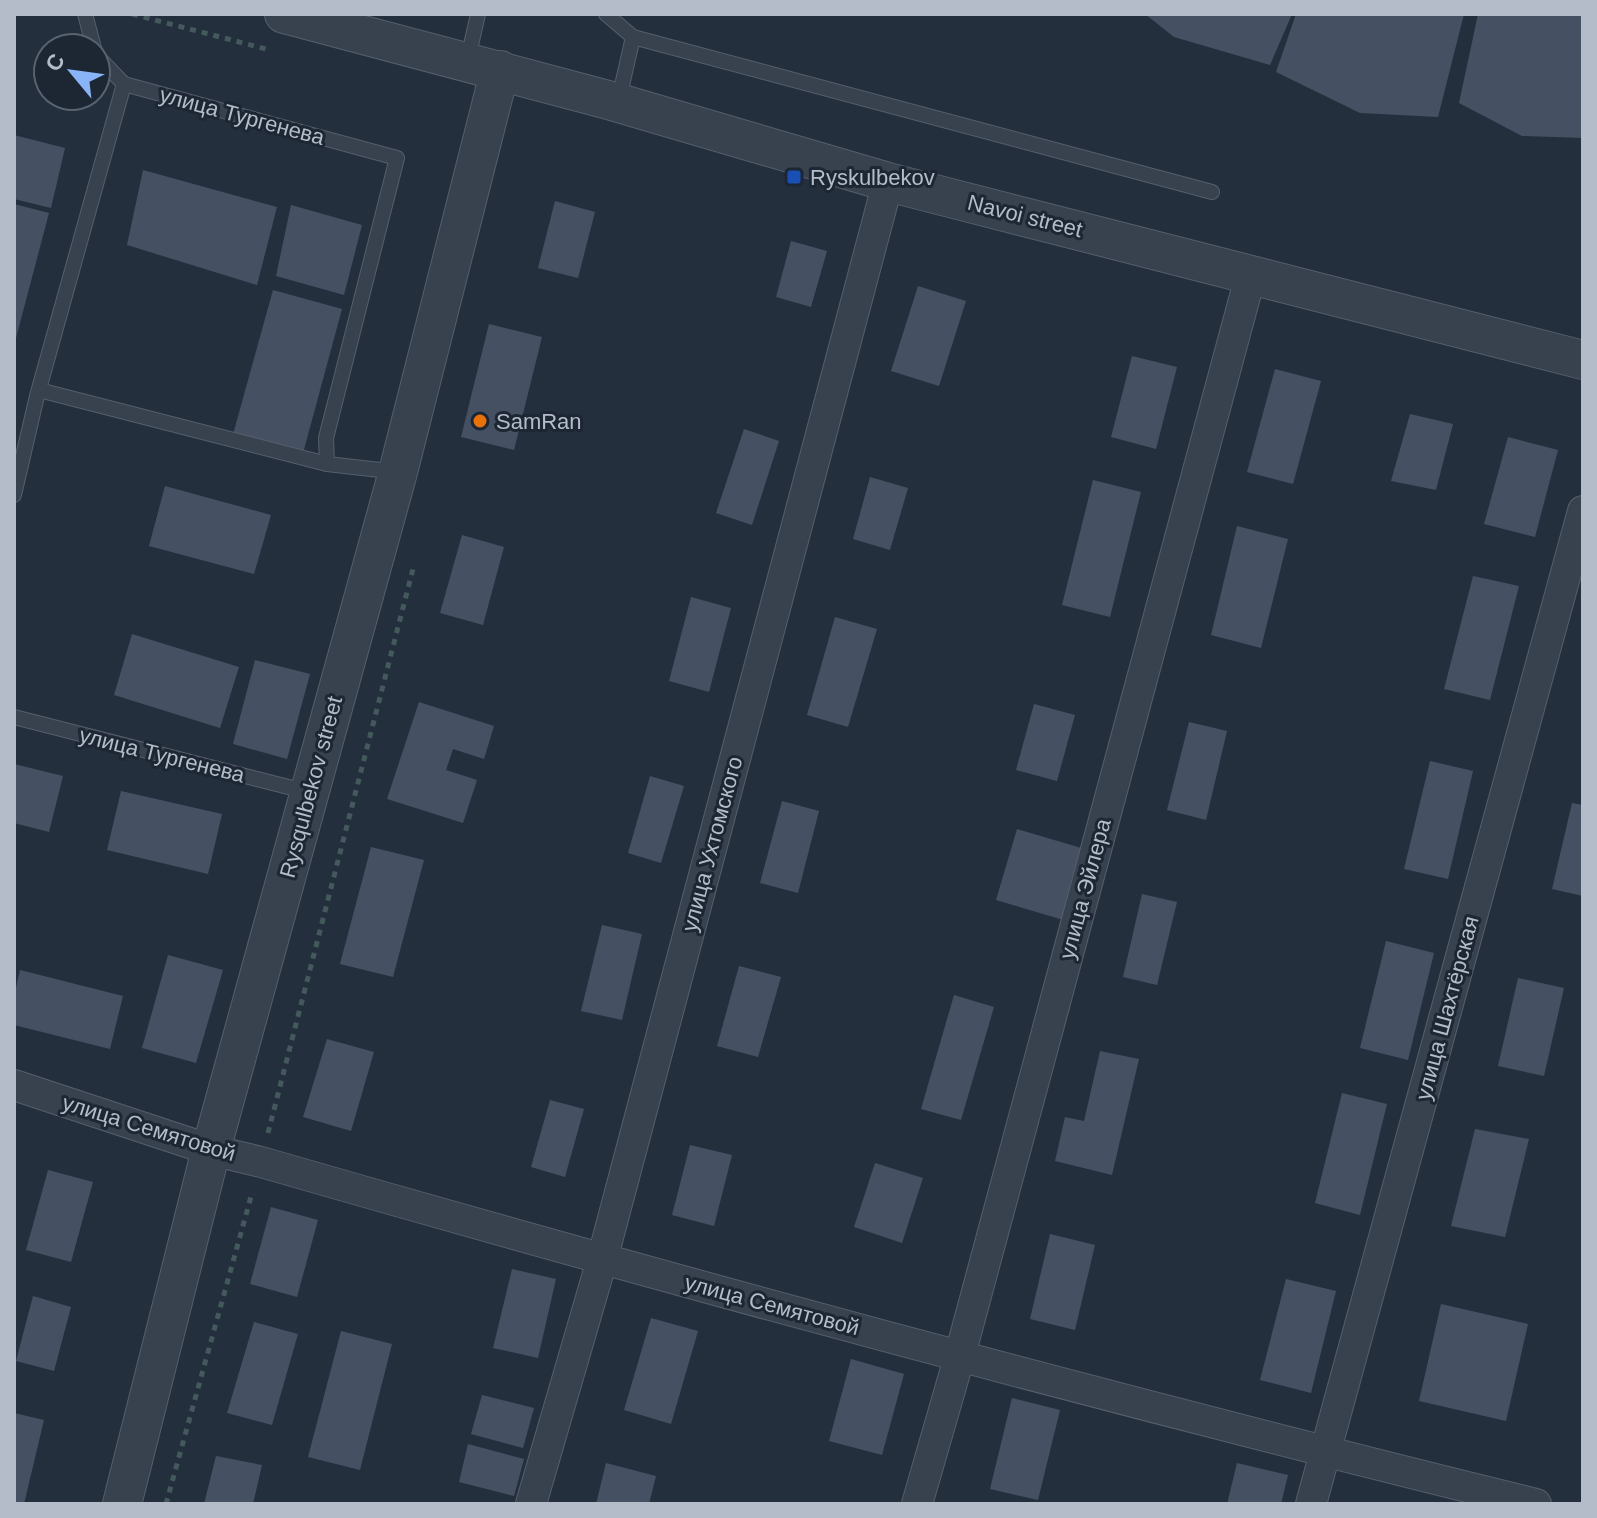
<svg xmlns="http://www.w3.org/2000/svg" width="1597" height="1518" font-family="Helvetica,sans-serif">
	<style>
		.building { fill: #455162 }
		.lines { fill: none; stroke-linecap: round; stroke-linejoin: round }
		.service-casing { stroke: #565f6c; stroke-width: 16 }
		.minor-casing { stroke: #565f6c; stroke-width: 32 }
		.tertiary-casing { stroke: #565f6c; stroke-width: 40 }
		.path { stroke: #44595c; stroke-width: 5; stroke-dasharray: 6 6; stroke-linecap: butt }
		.service { stroke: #38414e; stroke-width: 14 }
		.minor { stroke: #38414e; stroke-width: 30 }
		.tertiary { stroke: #38414e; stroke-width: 38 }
		.transit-dot { fill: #1a4fb4; stroke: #1d2633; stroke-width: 3 }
		.food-dot { fill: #e8710a; stroke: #1d2633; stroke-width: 3 }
		.labels { text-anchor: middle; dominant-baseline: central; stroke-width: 6; stroke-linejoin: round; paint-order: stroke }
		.street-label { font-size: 22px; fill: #b4bcc9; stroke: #1d2633 }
		.poi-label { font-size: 22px; fill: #b4bcc9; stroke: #1d2633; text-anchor: start }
	</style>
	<rect width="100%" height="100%" fill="#242f3e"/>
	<g class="building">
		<polygon points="1145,14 1292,14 1270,65 1174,37"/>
		<polygon points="1296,14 1464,14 1438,117 1360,113 1276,72"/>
		<polygon points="1478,14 1583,14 1583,138 1522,136 1459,103"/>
		<polygon points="14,135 65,148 51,208 14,199"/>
		<polygon points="143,170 277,207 257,285 127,245"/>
		<polygon points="555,201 595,212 578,278 538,268"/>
		<polygon points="14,204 49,213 15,342 14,342"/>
		<polygon points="291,205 362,225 344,295 276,276"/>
		<polygon points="791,241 827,251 811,307 776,297"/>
		<polygon points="918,286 966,301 939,386 891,371"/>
		<polygon points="273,290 342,309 302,457 232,438"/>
		<polygon points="489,324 542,337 514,450 461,437"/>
		<polygon points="1132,356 1177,367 1156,449 1111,437"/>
		<polygon points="1275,369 1321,381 1293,484 1247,472"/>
		<polygon points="1410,414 1453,424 1436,490 1391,481"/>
		<polygon points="744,429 779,441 752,525 716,513"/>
		<polygon points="1508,437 1558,450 1535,537 1484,524"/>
		<polygon points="870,477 908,488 890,550 853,539"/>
		<polygon points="1093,480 1141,492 1110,617 1062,605"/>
		<polygon points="165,486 271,515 254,574 149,546"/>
		<polygon points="1237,526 1288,539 1261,648 1211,635"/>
		<polygon points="462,535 504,547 483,625 440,613"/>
		<polygon points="1473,576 1519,586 1490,700 1444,689"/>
		<polygon points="691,597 731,608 709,692 669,681"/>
		<polygon points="835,617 877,629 848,727 807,715"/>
		<polygon points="132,634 239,667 220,728 114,695"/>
		<polygon points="255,660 310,674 287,759 233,744"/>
		<polygon points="419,702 494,726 484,759 453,749 446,770 477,780 463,823 387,799"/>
		<polygon points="1034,704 1075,715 1057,781 1016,770"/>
		<polygon points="1189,722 1227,731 1206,820 1167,810"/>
		<polygon points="1430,761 1473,771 1448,879 1404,869"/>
		<polygon points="14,764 63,776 49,832 14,823"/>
		<polygon points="650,776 684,786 661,863 628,853"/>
		<polygon points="121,791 222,814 208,874 107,850"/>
		<polygon points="782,801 819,811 798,893 760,883"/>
		<polygon points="1572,803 1583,805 1583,896 1552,889"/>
		<polygon points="1017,829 1088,850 1067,921 996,900"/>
		<polygon points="371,847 424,860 393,977 340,964"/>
		<polygon points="1142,894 1177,902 1157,985 1123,977"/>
		<polygon points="602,925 642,934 622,1020 581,1011"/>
		<polygon points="1386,941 1434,953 1408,1060 1360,1048"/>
		<polygon points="168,955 223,970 196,1063 142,1048"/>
		<polygon points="739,966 781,977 758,1057 717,1046"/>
		<polygon points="20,970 123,996 110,1049 14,1025 14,996"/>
		<polygon points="1518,978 1564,988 1544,1076 1498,1066"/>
		<polygon points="954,995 994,1007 961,1120 921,1109"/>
		<polygon points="327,1039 374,1052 351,1131 303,1117"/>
		<polygon points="1100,1051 1139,1059 1112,1175 1055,1161 1065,1117 1084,1121"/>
		<polygon points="1342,1093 1387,1104 1360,1215 1315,1203"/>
		<polygon points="550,1100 584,1109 565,1177 531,1167"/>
		<polygon points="1475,1129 1529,1139 1505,1237 1451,1226"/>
		<polygon points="690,1145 732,1155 714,1226 672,1215"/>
		<polygon points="875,1163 923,1178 902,1243 854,1227"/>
		<polygon points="48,1170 93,1182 71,1262 26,1250"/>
		<polygon points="271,1207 318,1220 297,1297 250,1284"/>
		<polygon points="1050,1234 1095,1245 1075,1330 1030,1319"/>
		<polygon points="512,1269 556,1279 538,1358 493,1348"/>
		<polygon points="1286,1279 1336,1291 1311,1393 1260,1380"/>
		<polygon points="33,1296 71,1307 54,1371 16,1361"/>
		<polygon points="1441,1304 1528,1324 1506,1421 1419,1401"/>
		<polygon points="651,1318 698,1331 671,1424 624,1410"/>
		<polygon points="254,1322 298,1334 272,1425 227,1413"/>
		<polygon points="341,1331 392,1344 360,1470 308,1457"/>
		<polygon points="851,1359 904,1374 882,1455 829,1441"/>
		<polygon points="482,1395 534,1408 523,1448 471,1434"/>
		<polygon points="1012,1398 1060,1410 1038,1500 990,1489"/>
		<polygon points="14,1413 44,1420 24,1504 14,1504"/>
		<polygon points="468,1444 524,1459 514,1496 459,1482"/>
		<polygon points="216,1456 262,1465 253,1504 204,1504"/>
		<polygon points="606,1463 656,1476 649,1504 596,1504"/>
		<polygon points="1237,1463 1288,1475 1281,1504 1227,1504"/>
	</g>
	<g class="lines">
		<g class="service-casing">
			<g id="service">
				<polyline points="85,14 94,48"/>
				<polyline points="606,14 633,37"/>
				<polyline points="96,55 124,84"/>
				<polyline points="467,63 478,14"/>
				<polyline points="618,103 633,37 1212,192"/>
				<polyline points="39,390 327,464"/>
				<polyline points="14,495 37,396 124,84 397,158 326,438 327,464 398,472"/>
				<polyline points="14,717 308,792"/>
			</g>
		</g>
		<g class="minor-casing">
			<g id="minor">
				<path d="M14,1085L211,1150L261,1162C684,1284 1109,1399 1536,1504"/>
				<polyline points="531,1504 602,1260 888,182"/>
				<polyline points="917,1504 960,1355 1251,274"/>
				<polyline points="1311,1504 1583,511"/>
			</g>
		</g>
		<g class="tertiary-casing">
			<g id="tertiary">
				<polyline points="284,14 612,101 888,182 1583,360"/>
				<polyline points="122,1504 211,1150 398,472 500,70"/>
			</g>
		</g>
		<g class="path">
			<polyline points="132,14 266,49"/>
			<polyline points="268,1133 414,565"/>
			<polyline points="166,1504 252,1193"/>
		</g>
		<use href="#service" class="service"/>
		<use href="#minor" class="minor"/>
		<use href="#tertiary" class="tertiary"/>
	</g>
	<rect class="transit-dot" x="786" y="169" width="16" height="16" rx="4"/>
	<circle class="food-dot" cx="480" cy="421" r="8"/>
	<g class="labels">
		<g class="street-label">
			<text transform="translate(242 116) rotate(15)">улица Тургенева</text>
			<text transform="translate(1025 216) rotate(14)">Navoi street</text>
			<text transform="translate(162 755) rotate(14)">улица Тургенева</text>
			<text transform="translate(311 787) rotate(-75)">Rysqulbekov street</text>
			<text transform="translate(712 844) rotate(-75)">улица Ухтомского</text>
			<text transform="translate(1085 889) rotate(-75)">улица Эйлера</text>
			<text transform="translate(1447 1008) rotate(-75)">улица Шахтёрская</text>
			<text transform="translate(149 1128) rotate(17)">улица Семятовой</text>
			<text transform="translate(772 1305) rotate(15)">улица Семятовой</text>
		</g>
		<g class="poi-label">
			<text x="810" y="177">Ryskulbekov</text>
			<text x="496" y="421">SamRan</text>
		</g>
	</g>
	<rect width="1597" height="1518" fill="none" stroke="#b4bcc9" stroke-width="32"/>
	<g transform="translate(72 72) rotate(299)"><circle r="38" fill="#1d2633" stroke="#59626f" stroke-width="2"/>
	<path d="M0-6L14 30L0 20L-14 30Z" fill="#8ab4f8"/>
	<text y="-12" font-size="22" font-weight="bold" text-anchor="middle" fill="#b4bcc9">С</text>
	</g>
</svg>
